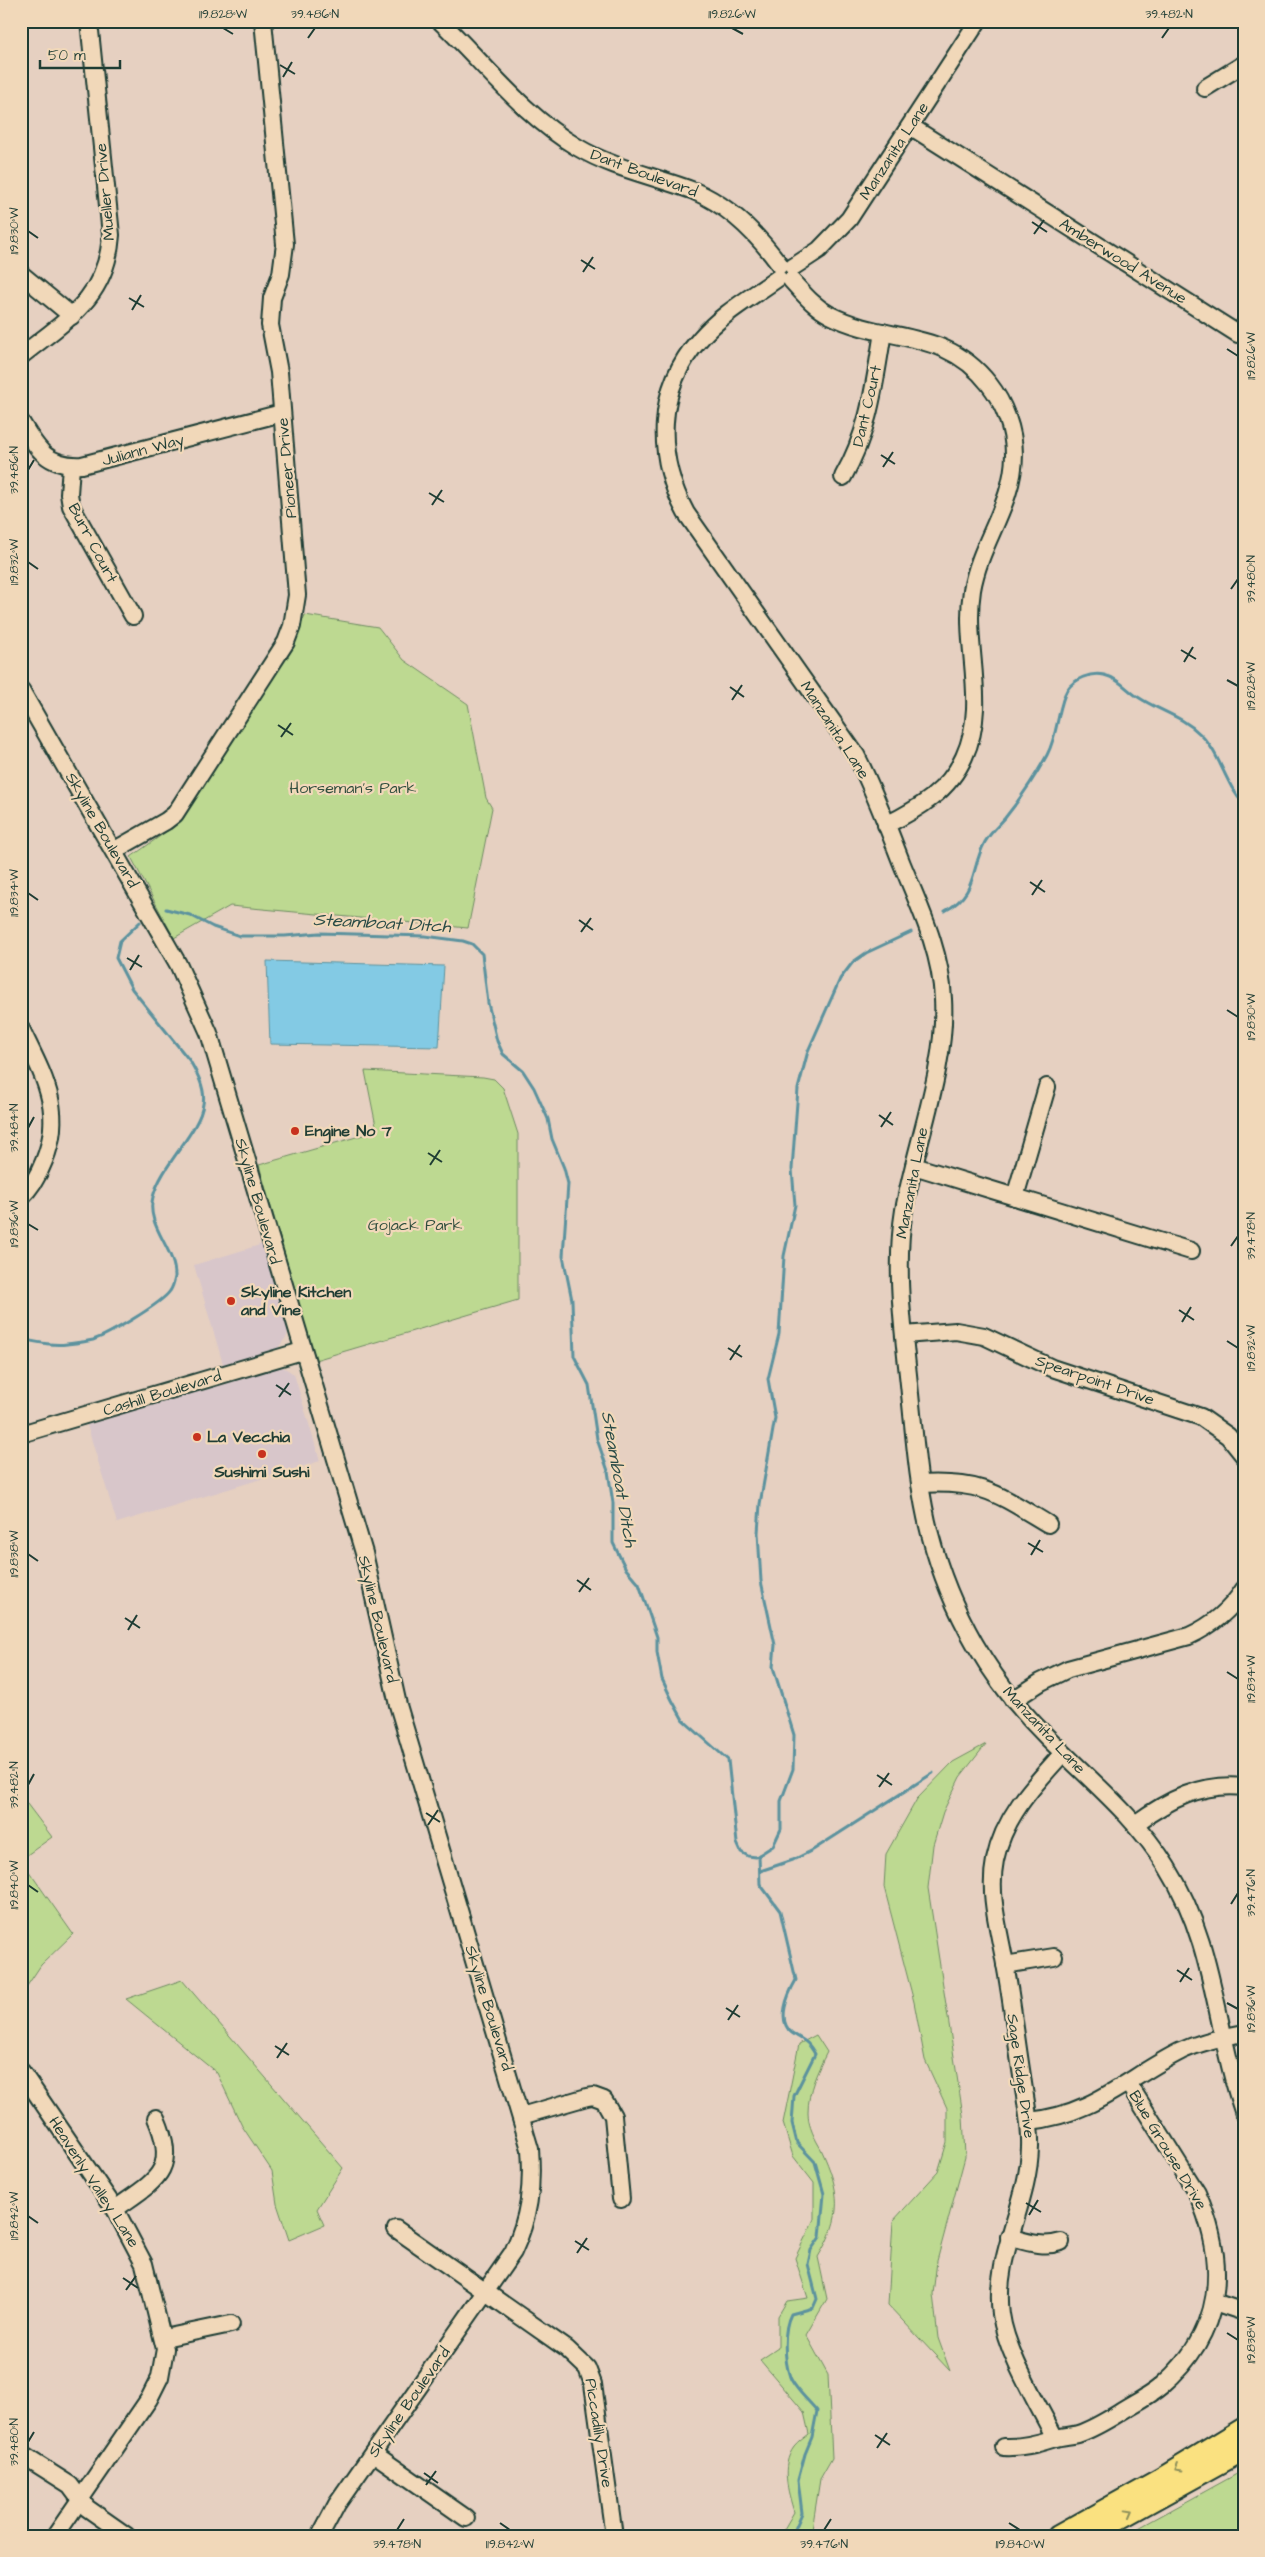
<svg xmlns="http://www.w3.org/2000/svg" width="1265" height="2557" font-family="'Architects Daughter',sans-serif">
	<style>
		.built { fill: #d8c6ca }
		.green { fill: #bdd991; stroke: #6e8b62 }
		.water { fill: #83cae4; stroke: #5b929e }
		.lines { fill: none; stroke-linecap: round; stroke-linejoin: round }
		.stream { stroke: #5b929e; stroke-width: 3 }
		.minor-casing { stroke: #1f3d34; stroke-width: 20 }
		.major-casing { stroke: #1f3d34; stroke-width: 24 }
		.minor { stroke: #f1d8b9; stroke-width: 16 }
		.major { stroke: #fae180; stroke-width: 20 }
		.oneway { stroke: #8c8f5a }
		.ticks { fill: none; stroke: #1f3d34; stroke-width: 2 }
		.poi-dot { fill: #c8321e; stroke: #f1d8b9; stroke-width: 2 }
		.labels { text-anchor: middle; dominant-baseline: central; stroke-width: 4.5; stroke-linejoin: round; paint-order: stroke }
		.street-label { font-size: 16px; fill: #1f3d34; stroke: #f1d8b9 }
		.park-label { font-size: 16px; fill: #2f4d3d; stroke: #f1d8b9 }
		.poi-label { font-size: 16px; font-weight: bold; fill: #1f3d34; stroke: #f1d8b9; text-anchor: start }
		.water-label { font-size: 18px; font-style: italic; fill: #294b46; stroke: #f1d8b9 }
		.neatline { fill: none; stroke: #1f3d34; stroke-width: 2 }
		.ticks-label { font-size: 12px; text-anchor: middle; fill: #1f3d34 }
	</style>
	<rect width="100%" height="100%" fill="#e6d0c1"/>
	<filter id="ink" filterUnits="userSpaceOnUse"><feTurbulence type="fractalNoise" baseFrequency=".02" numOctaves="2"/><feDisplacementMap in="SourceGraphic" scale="10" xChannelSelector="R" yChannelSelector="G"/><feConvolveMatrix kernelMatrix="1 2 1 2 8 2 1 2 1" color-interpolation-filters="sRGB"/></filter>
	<g filter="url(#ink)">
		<g class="built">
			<polygon points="263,1244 288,1330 287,1336 278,1348 223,1364 194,1265"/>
			<polygon points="283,1367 294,1374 320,1461 117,1523 87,1425"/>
		</g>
		<g class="green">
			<polygon points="305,615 378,627 404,660 468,704 486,798 492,808 468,928 230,906 174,938 131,857 170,829 181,818 292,647"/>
			<polygon points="365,1071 483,1077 494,1079 503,1088 518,1134 518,1300 315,1360 259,1165 377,1131"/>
			<polygon points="986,1744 960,1777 943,1812 933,1845 928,1888 963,2115 965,2157 937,2261 933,2294 938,2338 950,2371 888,2305 893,2221 938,2172 947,2142 947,2108 925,2060 914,2002 884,1887 886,1854 917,1799 953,1762"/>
			<polygon points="21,1796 52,1837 27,1855 21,1847"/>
			<polygon points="21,1860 73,1934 41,1965 21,1995 24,1969 21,1951"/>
			<polygon points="182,1980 343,2168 317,2209 324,2225 289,2240 277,2204 272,2171 242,2126 217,2073 126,1999"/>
			<path d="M816,2035L827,2052C817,2072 808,2090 808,2113C808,2126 815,2139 821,2149C841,2192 843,2216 818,2257L827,2299L806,2335L828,2375L832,2458L820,2479L811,2536H780L794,2512C788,2492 780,2466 794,2447C798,2442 804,2438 809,2434L804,2412L760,2360L778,2348V2316L787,2301L808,2298L795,2258L814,2219V2183L793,2156L783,2123L799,2044Z"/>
			<polygon points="1244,2470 1244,2536 1124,2536"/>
		</g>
		<polygon class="water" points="267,961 444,966 439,1047 270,1044"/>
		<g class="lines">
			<g class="stream">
				<polyline points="166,909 190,915 213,927 240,936 285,936 319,933 425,936 463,941 472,944 482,954 488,1003 497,1041 503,1054 523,1071 534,1088 548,1119 552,1139 564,1168 568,1184 563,1256 572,1300 574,1356 589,1385 597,1439 608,1471 613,1503 613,1543 626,1569 639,1584 657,1637 657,1652 662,1679 672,1700 683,1720 728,1760 737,1843 741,1852 748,1856 756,1857 773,1846 781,1829 781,1801 793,1769 794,1735 773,1667 775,1645 761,1581 758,1533 760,1504 775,1418 768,1379 779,1334 784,1256 795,1205 792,1169 798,1089 808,1051 840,979 853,962 866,953 911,932"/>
				<path d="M945,911C978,894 970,869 985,842C990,833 998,826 1005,818C1020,799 1035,777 1047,755C1058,735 1058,705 1067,690C1074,679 1091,672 1104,675C1118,678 1127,690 1138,697C1159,711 1182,716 1200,734C1221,754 1224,783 1244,804"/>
				<path d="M21,1339C36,1342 52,1346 67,1344C75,1343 85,1342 93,1340C108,1335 161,1304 170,1291C173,1287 174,1282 175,1277C176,1249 145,1226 153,1197C161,1165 200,1131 203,1104C206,1089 197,1073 190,1061L132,989L116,958L120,941L140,922"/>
				<path d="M759,1855L760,1884L780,1911L796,1980C788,1994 776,2021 792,2033C805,2042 806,2039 815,2054L794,2096L792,2123L797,2143L815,2162L824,2194L820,2237L811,2250L808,2264L817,2299L813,2308L791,2314C783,2329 784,2360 790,2377C794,2388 809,2401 817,2411L812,2437L805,2454L798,2480L802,2513L792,2536"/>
				<polyline points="760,1871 793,1860 813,1850 933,1773"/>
			</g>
			<g class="minor-casing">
				<g id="minor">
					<path d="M440,21C485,64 523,115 577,147C614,169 655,176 694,191C730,206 758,235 780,265"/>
					<polyline points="1205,88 1244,64"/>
					<polyline points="910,126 1238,334 1244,326"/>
					<polyline points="793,267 819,250 849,219 978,21"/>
					<polyline points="21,274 72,316"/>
					<path d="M778,278C752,297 721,314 700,339C655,389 656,457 686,513L856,755C874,790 888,828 902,864C920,908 941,951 943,999C947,1066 916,1143 904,1210C894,1271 904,1333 910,1394C915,1441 918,1488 930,1534C950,1611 990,1681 1047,1737C1089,1779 1136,1817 1167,1867C1216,1945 1215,2031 1244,2114"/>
					<path d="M791,280C803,293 814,307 830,315C887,344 945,327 989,384C1004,403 1014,430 1014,454C1014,504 980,542 972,590C963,647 989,703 964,757C949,791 918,809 886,825"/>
					<path d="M21,356C66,320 107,298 111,235L89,21"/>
					<path d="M21,422C37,449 47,467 82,465L282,413"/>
					<polyline points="71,466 69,494 71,506 133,616"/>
					<path d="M843,477C870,429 874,386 883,332"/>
					<path d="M21,690L178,964L209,1033L364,1553L398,1705L530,2149C533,2187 529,2218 513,2252L337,2504L320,2536"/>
					<polyline points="115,850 166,821 175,814 286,642 292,626 297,595 279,372 270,325 272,298 281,274 285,244 263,21"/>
					<path d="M21,1029C43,1075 65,1110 44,1161C39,1174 31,1188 21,1197"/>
					<polyline points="914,1166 1191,1251"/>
					<polyline points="1015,1197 1047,1087"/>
					<polyline points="904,1335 956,1331 984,1336 1052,1368 1201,1417 1228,1436 1244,1456"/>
					<polyline points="21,1434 302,1351"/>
					<path d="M920,1484C983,1481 996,1493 1048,1524"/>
					<path d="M1013,1700L1041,1682L1068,1669L1189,1636C1213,1625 1230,1611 1244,1589"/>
					<path d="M1135,1824C1168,1800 1202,1782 1244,1787"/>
					<polyline points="1005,1965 1054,1957"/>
					<polyline points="21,2071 115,2209 144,2264 165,2349 160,2377 149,2399 55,2536"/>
					<polyline points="521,2116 587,2097 593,2096 604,2100 613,2116 621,2199"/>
					<path d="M1029,2121C1093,2115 1127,2078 1181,2051C1201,2042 1222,2037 1244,2033"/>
					<path d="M115,2209C156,2180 179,2171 156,2118"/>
					<polyline points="396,2229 567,2349 587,2368 593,2384 614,2536"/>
					<path d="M1009,2237C1027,2242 1043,2248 1061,2242"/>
					<polyline points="1214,2302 1244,2312"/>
					<polyline points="164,2338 231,2324"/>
					<path d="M1055,2438C1037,2402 1006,2352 1001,2314C993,2256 1029,2204 1030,2147C1031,2124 1025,2100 1022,2076C1016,2039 1012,2001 1005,1964C999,1929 988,1895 995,1860C1004,1816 1034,1785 1063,1753"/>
					<path d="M1004,2447C1021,2448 1036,2444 1052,2439C1061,2436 1070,2436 1078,2434C1093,2429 1106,2421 1119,2413C1133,2404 1148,2397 1161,2386C1223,2333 1229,2265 1197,2193L1128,2083"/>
					<polyline points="373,2453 466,2518"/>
					<polyline points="21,2454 70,2485 87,2508 127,2536"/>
				</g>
			</g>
			<g class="major-casing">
				<g id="major">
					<polyline points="1058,2536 1162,2478 1244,2428"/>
					<polyline points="1088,2536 1244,2450"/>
				</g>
			</g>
			<use href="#minor" class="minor"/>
			<use href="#major" class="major"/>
		</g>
		<defs><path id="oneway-chevron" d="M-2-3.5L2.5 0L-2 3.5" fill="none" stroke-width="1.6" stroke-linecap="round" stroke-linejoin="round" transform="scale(1.25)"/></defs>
		<g class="oneway">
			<use href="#oneway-chevron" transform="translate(1178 2468) rotate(149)"/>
			<use href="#oneway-chevron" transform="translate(1130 2512) rotate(-29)"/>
		</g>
	</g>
	<path class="ticks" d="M223,28L233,34M732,28L743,34M308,38L315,28M1162,38L1169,28M280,65L295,74M283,77L292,62M1032,222L1047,232M28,231L38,238M1034,234L1044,220M581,260L595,269M583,272L593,257M129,298L144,307M132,310L141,295M1227,349L1238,356M881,455L895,464M883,467L893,452M28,470L34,460M429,493L444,502M432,505L442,490M28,562L38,569M1231,589L1238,579M1181,650L1196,659M1184,662L1193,647M1227,680L1238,686M730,687L744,697M732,700L742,685M278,725L293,735M281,737L291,723M1030,882L1045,892M28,893L38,900M1032,895L1042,880M579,920L593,930M581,932L591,918M127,958L142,967M130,970L139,955M1227,1010L1238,1017M879,1115L893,1125M881,1127L891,1112M28,1128L34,1117M428,1153L442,1162M430,1165L440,1150M28,1224L38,1230M1231,1246L1238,1236M1179,1310L1194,1320M1182,1322L1191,1307M1227,1341L1238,1348M728,1348L742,1357M730,1360L740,1345M276,1385L291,1395M279,1397L289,1383M1028,1543L1043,1552M28,1554L38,1561M1031,1555L1040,1540M577,1580L591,1590M579,1592L589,1578M125,1618L140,1628M128,1630L137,1615M1227,1672L1238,1679M877,1775L892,1785M28,1785L34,1774M879,1787L889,1773M426,1813L440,1822M428,1825L438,1810M28,1885L38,1892M1231,1904L1238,1893M1177,1970L1192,1980M1180,1982L1189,1968M1227,2003L1238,2009M726,2008L740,2017M728,2020L738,2005M275,2046L289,2055M277,2058L287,2043M1026,2203L1041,2212M1029,2215L1038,2200M28,2216L38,2223M575,2241L589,2250M577,2253L587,2238M123,2278L138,2288M126,2290L136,2276M1227,2333L1238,2340M875,2435L890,2445M28,2442L34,2432M877,2448L887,2433M424,2473L438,2483M426,2485L436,2471M500,2523L510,2530M1009,2523L1020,2530M397,2530L404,2519M824,2530L831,2519"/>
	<g class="poi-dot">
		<circle cx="295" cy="1131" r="5"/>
		<circle cx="231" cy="1301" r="5"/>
		<circle cx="197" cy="1437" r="5"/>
		<circle cx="262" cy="1454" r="5"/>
	</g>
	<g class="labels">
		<g class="street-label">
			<text transform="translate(894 151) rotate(-57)">Manzanita Lane</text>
			<text transform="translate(644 173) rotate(20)">Dant Boulevard</text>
			<text transform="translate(105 192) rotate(-95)">Mueller Drive</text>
			<text transform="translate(1123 261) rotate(32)">Amberwood Avenue</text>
			<text transform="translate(867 406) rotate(-77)">Dant Court</text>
			<text transform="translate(143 450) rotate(-15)">Juliann Way</text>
			<text transform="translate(287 468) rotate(-95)">Pioneer Drive</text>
			<text transform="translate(93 543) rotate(62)">Burr Court</text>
			<text transform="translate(835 730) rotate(57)">Manzanita Lane</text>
			<text transform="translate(102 830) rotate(60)">Skyline Boulevard</text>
			<text transform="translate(912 1183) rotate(-79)">Manzanita Lane</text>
			<text transform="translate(258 1201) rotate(74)">Skyline Boulevard</text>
			<text transform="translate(1095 1380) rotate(19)">Spearpoint Drive</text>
			<text transform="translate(162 1393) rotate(-17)">Cashill Boulevard</text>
			<text transform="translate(378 1619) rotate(77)">Skyline Boulevard</text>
			<text transform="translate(1044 1730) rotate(47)">Manzanita Lane</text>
			<text transform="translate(489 2008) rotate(73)">Skyline Boulevard</text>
			<text transform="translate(1021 2076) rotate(82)">Sage Ridge Drive</text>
			<text transform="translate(1168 2150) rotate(59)">Blue Grouse Drive</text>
			<text transform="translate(94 2182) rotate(57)">Heavenly Valley Lane</text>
			<text transform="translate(409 2402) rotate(-55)">Skyline Boulevard</text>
			<text transform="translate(599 2433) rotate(81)">Piccadilly Drive</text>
		</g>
		<g class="park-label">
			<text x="353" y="788">Horseman's Park</text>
			<text x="415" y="1225">Gojack Park</text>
		</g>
		<g class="poi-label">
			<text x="305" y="1131">Engine No 7</text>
			<text x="241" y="1292">Skyline Kitchen<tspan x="241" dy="18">and Vine</tspan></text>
			<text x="207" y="1437">La Vecchia</text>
			<text x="262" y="1472" text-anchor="middle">Sushimi Sushi</text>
		</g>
		<g class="water-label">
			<text transform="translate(382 923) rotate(3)">Steamboat Ditch</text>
			<text transform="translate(619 1479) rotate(80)">Steamboat Ditch</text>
		</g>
	</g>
	<rect width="1265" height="2557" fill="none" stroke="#f1d8b9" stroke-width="55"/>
	<path d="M40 60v8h80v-8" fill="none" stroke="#1f3d34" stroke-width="2.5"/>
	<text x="48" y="60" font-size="15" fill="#1f3d34" stroke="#f1d8b9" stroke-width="4" paint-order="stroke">50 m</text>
	<rect x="28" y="28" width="1210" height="2502" class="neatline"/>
	<g class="ticks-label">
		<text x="223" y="18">119.828°W</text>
		<text x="315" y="18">39.486°N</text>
		<text x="732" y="18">119.826°W</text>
		<text x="1169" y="18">39.482°N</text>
		<text transform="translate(14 231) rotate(-90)" y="4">119.830°W</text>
		<text transform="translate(1251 356) rotate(-90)" y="4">119.826°W</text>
		<text transform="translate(14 470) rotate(-90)" y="4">39.486°N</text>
		<text transform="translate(14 562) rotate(-90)" y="4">119.832°W</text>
		<text transform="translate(1251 579) rotate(-90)" y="4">39.480°N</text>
		<text transform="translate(1251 686) rotate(-90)" y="4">119.828°W</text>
		<text transform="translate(14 893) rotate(-90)" y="4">119.834°W</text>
		<text transform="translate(1251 1017) rotate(-90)" y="4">119.830°W</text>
		<text transform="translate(14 1128) rotate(-90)" y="4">39.484°N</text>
		<text transform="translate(14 1224) rotate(-90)" y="4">119.836°W</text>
		<text transform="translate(1251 1236) rotate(-90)" y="4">39.478°N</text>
		<text transform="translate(1251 1348) rotate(-90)" y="4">119.832°W</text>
		<text transform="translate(14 1554) rotate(-90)" y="4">119.838°W</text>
		<text transform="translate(1251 1679) rotate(-90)" y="4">119.834°W</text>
		<text transform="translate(14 1785) rotate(-90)" y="4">39.482°N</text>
		<text transform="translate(14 1885) rotate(-90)" y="4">119.840°W</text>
		<text transform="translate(1251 1893) rotate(-90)" y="4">39.476°N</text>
		<text transform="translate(1251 2009) rotate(-90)" y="4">119.836°W</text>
		<text transform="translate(14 2216) rotate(-90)" y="4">119.842°W</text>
		<text transform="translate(1251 2340) rotate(-90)" y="4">119.838°W</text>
		<text transform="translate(14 2442) rotate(-90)" y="4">39.480°N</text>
		<text x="397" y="2548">39.478°N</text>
		<text x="510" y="2548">119.842°W</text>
		<text x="824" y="2548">39.476°N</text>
		<text x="1020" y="2548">119.840°W</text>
	</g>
</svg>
